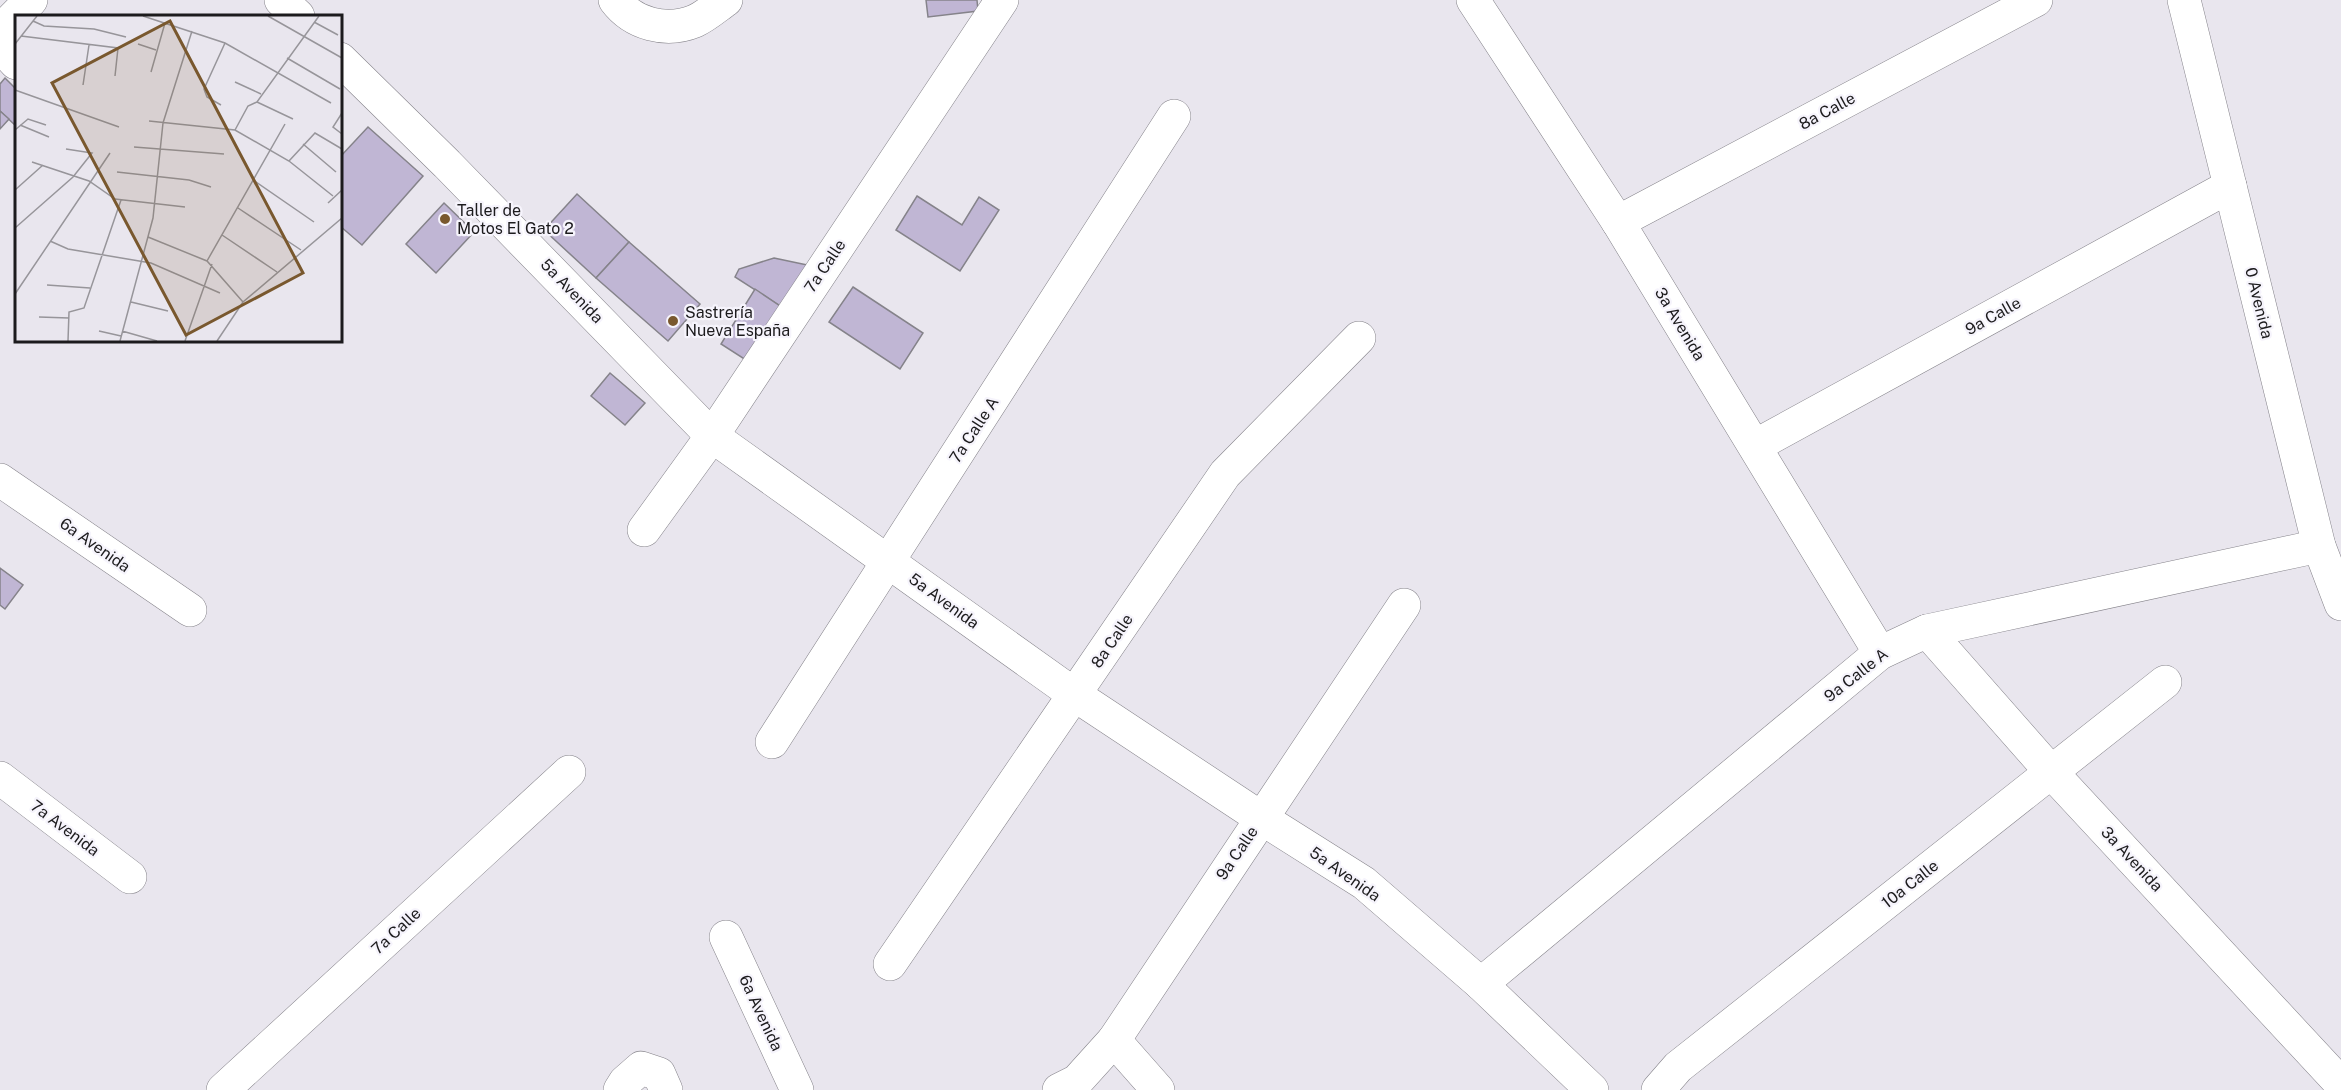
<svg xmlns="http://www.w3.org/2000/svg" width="2341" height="1090" font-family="'Public Sans',sans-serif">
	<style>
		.building { fill: #c0b6d4; stroke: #85838a; stroke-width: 1.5 }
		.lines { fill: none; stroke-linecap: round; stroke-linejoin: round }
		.minor-casing { stroke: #85838a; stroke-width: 34 }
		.minor { stroke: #fff; stroke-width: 33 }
		.poi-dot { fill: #79582e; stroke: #f6f4fc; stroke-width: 2 }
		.labels { text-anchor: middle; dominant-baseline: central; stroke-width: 4.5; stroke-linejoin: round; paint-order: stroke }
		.street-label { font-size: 16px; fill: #1c1b1d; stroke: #f6f4fc }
		.poi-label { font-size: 16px; fill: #1c1b1d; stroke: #f6f4fc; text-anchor: start }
		.inset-road { fill: none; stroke: #97959a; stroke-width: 1.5 }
		.view { fill: #79582e; fill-opacity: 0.15; stroke: #79582e; stroke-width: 3 }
		.inset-edge { fill: none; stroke: #1c1b1d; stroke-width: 3 }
	</style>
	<rect width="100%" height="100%" fill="#e9e6ee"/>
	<g class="building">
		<polygon points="926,0 977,0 978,11 928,17"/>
		<polygon points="5,78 16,89 16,126 0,111 0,84"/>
		<polygon points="0,111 9,119 0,129"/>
		<polygon points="368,127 423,176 362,245 340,226 340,157"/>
		<polygon points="577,194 629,242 596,278 544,230"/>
		<polygon points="917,196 962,225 979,197 999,210 960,271 896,230"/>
		<polygon points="444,203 474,232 436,273 406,244"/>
		<polygon points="629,242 700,304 668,341 596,278"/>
		<polygon points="774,258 812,266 783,308 735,277 739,269"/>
		<polygon points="853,287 923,333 900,369 829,322"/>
		<polygon points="755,289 783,308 749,362 721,344"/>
		<polygon points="610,373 645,403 625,425 591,396"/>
		<polygon points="0,568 23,585 5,609 0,605"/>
	</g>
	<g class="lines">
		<g class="minor-casing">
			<g id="minor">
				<polyline points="281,0 298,16"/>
				<path d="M615,0C633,24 666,33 695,21C706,16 716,7 726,0"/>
				<polyline points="1473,0 1618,222 1880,653"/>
				<polyline points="2184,0 2319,546 2341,604"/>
				<polyline points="0,31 31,0"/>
				<polyline points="0,46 16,63"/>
				<polyline points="340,59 447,164 712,436 1075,695 1261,818 1364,883 1481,984 1592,1090"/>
				<polyline points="1618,222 2036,0"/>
				<polyline points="1755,446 2230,186"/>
				<polyline points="0,480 190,610"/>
				<polyline points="644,530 712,436 1002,0"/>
				<polyline points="1927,631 2052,773 2341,1084"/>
				<polyline points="772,742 1174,116"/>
				<polyline points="0,778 130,877"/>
				<polyline points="726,937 797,1090"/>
				<polyline points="890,964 1225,474 1359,338"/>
				<polyline points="1481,984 1880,653 1927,631 2319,546"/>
				<polyline points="1114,1040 1158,1090"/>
				<polyline points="223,1090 569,772"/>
				<polyline points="620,1090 625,1082 641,1068 659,1074 666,1090"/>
				<polyline points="1059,1090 1077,1081 1114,1040 1404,605"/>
				<polyline points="1658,1090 1678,1067 2165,682"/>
			</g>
		</g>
		<use href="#minor" class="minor"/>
	</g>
	<g class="poi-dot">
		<circle cx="445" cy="219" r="6"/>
		<circle cx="673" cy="321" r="6"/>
	</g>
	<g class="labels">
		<g class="street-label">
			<text transform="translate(1827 111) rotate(-28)">8a Calle</text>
			<text transform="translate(825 266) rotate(-56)">7a Calle</text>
			<text transform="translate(572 291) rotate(46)">5a Avenida</text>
			<text transform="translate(2259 303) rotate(76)">0 Avenida</text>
			<text transform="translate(1993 316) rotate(-29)">9a Calle</text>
			<text transform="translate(1680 324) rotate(59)">3a Avenida</text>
			<text transform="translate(974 430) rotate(-57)">7a Calle A</text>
			<text transform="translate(95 545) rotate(35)">6a Avenida</text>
			<text transform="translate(944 601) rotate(36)">5a Avenida</text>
			<text transform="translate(1112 641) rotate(-56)">8a Calle</text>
			<text transform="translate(1856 675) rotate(-38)">9a Calle A</text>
			<text transform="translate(65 828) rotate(37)">7a Avenida</text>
			<text transform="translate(1237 853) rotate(-56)">9a Calle</text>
			<text transform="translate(2132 859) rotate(47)">3a Avenida</text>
			<text transform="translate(1345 874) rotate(35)">5a Avenida</text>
			<text transform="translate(1910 884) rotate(-38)">10a Calle</text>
			<text transform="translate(396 931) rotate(-43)">7a Calle</text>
			<text transform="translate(761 1013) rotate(65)">6a Avenida</text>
		</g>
		<g class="poi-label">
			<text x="457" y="210">Taller de<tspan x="457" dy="18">Motos El Gato 2</tspan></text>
			<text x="685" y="312">Sastrería<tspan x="685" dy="18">Nueva España</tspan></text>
		</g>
	</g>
	<g transform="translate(15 15)">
		<rect width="327" height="327" fill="#e9e6ee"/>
		<path class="inset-road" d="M128,1L210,28L316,88M253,1L327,43M18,6L29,11L79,14L111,22M299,7L323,20M6,21L103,33L100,61M0,29L22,1M123,29L141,35M272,43L325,74M136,57L150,8M220,67L246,79M68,70L74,30M0,75L104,112M242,87L278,104M206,90L192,82L189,74L210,28M327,98L318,112L327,119M134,106L220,115L274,146L318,181M5,110L34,122M0,115L13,104L31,110M220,115L233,91L242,87L304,1M288,129L321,157M119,132L209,139M274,146L300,118L327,134M17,147L74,166L100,184L170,192M102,157L174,165L196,172M238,165L299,207M0,175L28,150M313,188L327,175M223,193L286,235M0,213L58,162L77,138L51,134M207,220L262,257M133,222L192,246L228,287M35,226L53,234L136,248L205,278M192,246L270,109M32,270L75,273M0,279L95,138M116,287L153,296M24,302L54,303M84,316L106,321M107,316L142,326M53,326L54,297L69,293L106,185M105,326L138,203L148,108L177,16M170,326L197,249M202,326L228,287L327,203"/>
		<path class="view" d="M155,6L288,258L171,320L37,68Z"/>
		<rect width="327" height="327" class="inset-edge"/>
	</g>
</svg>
